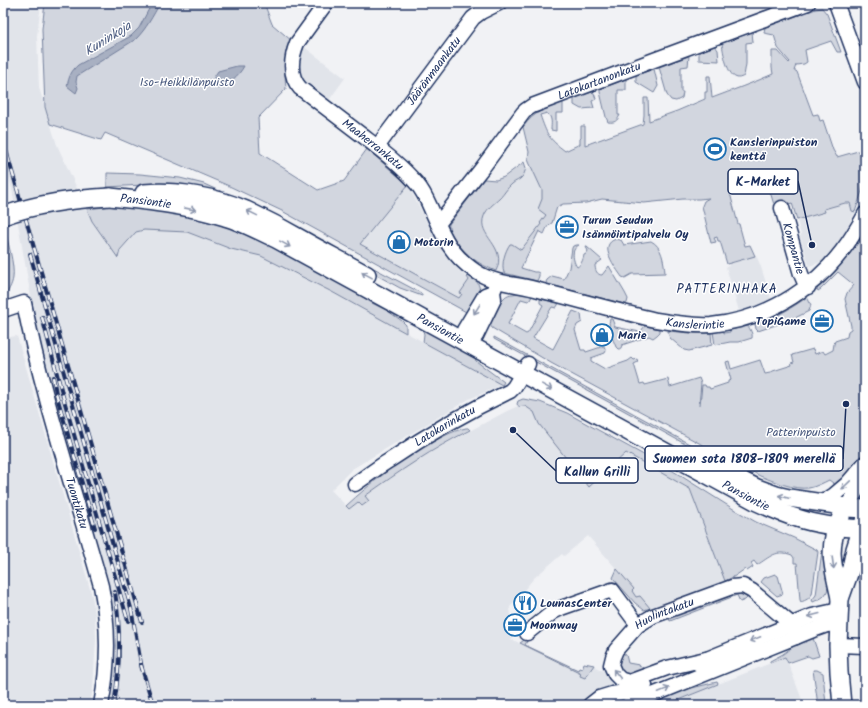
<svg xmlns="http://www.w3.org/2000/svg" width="868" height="708" font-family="Kalam,sans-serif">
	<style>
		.built { fill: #e1e4ea }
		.green { fill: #d2d6df; stroke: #76829e }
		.water { fill: #a8b0c2; stroke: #707c9a }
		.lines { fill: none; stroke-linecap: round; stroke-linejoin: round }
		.minor-casing { stroke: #1b2f5e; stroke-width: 17 }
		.major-casing { stroke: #1b2f5e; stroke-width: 20 }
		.minor { stroke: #fff; stroke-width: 14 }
		.major { stroke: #fff; stroke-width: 17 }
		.rail-casing { stroke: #1b2f5e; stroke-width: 4 }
		.rail { stroke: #fff; stroke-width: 2.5; stroke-dasharray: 8; stroke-linecap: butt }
		.major-bridge-casing { stroke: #1b2f5e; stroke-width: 20; stroke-linecap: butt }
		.major-bridge { stroke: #fff; stroke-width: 17 }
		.oneway { stroke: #8d97ae }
		.labels { text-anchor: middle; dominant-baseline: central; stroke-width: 3; stroke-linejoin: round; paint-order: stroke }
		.street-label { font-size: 12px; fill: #1b2f5e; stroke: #fff }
		.park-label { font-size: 12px; fill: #49597e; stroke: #fff }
		.poi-label { font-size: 12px; font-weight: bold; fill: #1b2f5e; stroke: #fff; text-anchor: start }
		.water-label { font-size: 13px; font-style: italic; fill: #4c5c81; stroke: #fff }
		.neighbourhood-label { font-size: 13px; letter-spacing: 1px; fill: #1b2f5e; stroke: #fff }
		.leader { fill: none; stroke: #1b2f5e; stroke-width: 1.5 }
		.callout-dot { fill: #1b2f5e; stroke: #fff; stroke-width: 1.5 }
		.callout { fill: #fff; stroke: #1b2f5e; stroke-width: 1.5 }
		.callout-label { font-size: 13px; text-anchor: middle; font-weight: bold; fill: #1b2f5e }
	</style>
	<rect width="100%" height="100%" fill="#f1f2f5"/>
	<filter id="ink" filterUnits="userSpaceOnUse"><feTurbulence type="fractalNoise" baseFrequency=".025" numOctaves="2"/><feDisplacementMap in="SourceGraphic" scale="8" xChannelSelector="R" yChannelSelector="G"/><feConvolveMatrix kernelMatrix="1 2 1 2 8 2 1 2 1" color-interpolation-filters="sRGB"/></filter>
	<g filter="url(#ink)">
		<g class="built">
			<polygon points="3,3 41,3 37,36 39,88 57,145 92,221 118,258 120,250 133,234 140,230 169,230 187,232 231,249 260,256 332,292 502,385 469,399 352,469 331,490 349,509 358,502 363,506 365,496 410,464 447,443 507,411 518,406 519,407 535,403 691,489 725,581 650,608 640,597 636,597 632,591 634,589 588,536 564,556 562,554 534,578 510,607 513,637 511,639 581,673 586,663 594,665 597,668 604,671 625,705 109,705 112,686 114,653 113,621 112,604 107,583 46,375 39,343 12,189 3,154"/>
			<polygon points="303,46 345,78 327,103 307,88 296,68"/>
			<polygon points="531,167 545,195 553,208 540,230 518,276 496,271 498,268 492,242 485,232 483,224 483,217 489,208 501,197 511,184 522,177 526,168"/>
			<polygon points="408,185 443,253 469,280 461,293 462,294 460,298 359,244"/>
			<polygon points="845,203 850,203 852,211 855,212 850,222 836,248 825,261 809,266 800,236 801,235 797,220 825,212 824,209"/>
			<polygon points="756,255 761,267 771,299 753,307 739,311 726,267 729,266 729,264"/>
			<polygon points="17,336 92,596 95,613 96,639 93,688 90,705 3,705 3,338"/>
			<polygon points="786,657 804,705 671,705 673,702"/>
		</g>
		<g class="green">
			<path d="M45,3H264L272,24L292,41C285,59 284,69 286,89L258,118L260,153L318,190L344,181L367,149L408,185L360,244L459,298L462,294L460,293L469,280L467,277L468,276L471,275C487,289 477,299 468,313L282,211L229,186L105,133L101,140L50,124L45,107L42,29Z"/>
			<path d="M822,8L827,14L841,52H837L831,41L805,50L807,62L804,64L796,65L794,71H796L797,72L813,115L818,114L820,121L823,120L833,150L837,157L865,149V175L862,191L855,212L852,211L850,203H845L824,209L825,212L797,220L792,203L775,208L768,185L756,186L730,193L738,224H739L745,246L750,245L755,256L727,264L720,241H718L717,237L714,238L716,242L711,243L702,206L704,201L709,198L699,199H683L644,203L602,199L586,203L563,204L557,207L552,223C547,225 546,230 544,234L539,231L521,268L534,272H537L539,273V276L537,281L504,273C501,264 505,251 510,244H512L521,250L541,224L540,223L546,215L538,209L542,199V190L529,162L528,158L529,152L523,127C535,111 545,109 563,102V113H556V131L551,130C551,124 553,118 547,113L540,115C547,135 548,138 565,151L580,144V139L581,138V126H585V145L643,124L644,115V98H648L649,121L677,111L705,99V92H707V76H710L712,98C733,90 753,83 773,74L772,68V51H778L789,63L790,62L778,48L774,35L764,33L765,27L816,9Z"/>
			<path d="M752,32L753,42L746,43V64L744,76C742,77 740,78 738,78C727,77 723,51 722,43Z"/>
			<polygon points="715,46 718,50 719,61 699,60 699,52"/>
			<polygon points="689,56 688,66 681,67 681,92 683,92 682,98 676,101 671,100 667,95 659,67"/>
			<polygon points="654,69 658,86 654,93 636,82 636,75"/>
			<path d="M626,79V90H618V115H620C617,121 615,123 608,122L606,117L600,92V89Z"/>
			<polygon points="592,92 594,93 596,99 592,101 594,108 581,109 574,105 574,98"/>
			<path d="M524,162L526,168C525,171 524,175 522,177C520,180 515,181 512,184C507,188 504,194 500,198C494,204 487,208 484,216C476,236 508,246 496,271C478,264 465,255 454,238C451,233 448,229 449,224L484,179L496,180L504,177Z"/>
			<polygon points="107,173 140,174 180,178 204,184 279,218 421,293 422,294 422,296 400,288 337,253 170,185 143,185 107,187"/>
			<polygon points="113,206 144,207 206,218 277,245 345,285 372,303 388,311 402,321 406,325 406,333 332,292 261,256 231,249 187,232 144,230 136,232 120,250 118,258 92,221 87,209"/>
			<path d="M3,227H4C7,239 15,265 13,278C12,285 8,292 3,298Z"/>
			<path d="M865,234V456L862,461L837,486L829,480C823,483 815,487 809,488C794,490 773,481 760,476L551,363L492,328C491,326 490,325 491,322C491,316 500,301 505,297C507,295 510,294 513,294C519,292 526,295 532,296L530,300L528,301L521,299L508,324L526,334L528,333L543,305L540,303V299L559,303L558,305L556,308L552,307L533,338L553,349L573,311L581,314L582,322L577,325L575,330L581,350H585L586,352L604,346L606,351L605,353L591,358V361L605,369L628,361L632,358L634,360L637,359L638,362L634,364L640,384L644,383L645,385L668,379L670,387L699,378L701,383L699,406L700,405L702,385H705L706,387H709L710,389L728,383V381L731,380L726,362L729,361L731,369L760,360L765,374L770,373L773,371L792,365L791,363L794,362L792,355L813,349L815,354L823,351L825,354L833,350L834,344L835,341L847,337L848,331L851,329V326L845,299L847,293L854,285L838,272L821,289L818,291L817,289C836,273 850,253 865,234Z"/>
			<path d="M616,239L621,240L624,245L651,241C662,246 664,262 665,273L632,274L625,278L622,277C616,268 597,245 616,239Z"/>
			<path d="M577,245H579C577,246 575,248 574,250C572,255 574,263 577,267C581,265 583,260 584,255L586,254L588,251L586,247H587L602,260L595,265C595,270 597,275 602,275L609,266L625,293L628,299L627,303L625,304L547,284L546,282L547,280L552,276L564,279L569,268L572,248L573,246Z"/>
			<path d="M807,297L811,305L809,311L793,319L761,330L758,331L756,329L755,324C774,318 791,309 807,297Z"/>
			<path d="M610,319H612L615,327L640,332L645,326L660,329V332L657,335L653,338L649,336L622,345C621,348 621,349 618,349L616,347C613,339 607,328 610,319Z"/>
			<polygon points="421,325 476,355 475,358 476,361 504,382 502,385 423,342 424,334"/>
			<path d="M748,326C750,329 753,334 752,338L739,342H730L715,345L713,332L724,331V333L730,332V330Z"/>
			<polygon points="668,331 690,333 711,333 712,345 689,351 684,350 670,338 668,333"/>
			<polygon points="494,337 735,469 752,478 790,492 734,471 494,339"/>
			<path d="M523,399L540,402L567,413L673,471L735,510L756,522L794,538L817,550L818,552L812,594C809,599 806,600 801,602L800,600L797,563H794V558L792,555C776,549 770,557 757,565L754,561L751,563L753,567L747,571L745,569L735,576L725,581L690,489L626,453L589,487L539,424L534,412L525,406C521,406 519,408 517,404L518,401Z"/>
			<path d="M466,428H468L470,430C432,449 400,471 365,496L369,501L362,506L358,502L349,509L346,506C371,483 397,462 427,445C440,438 452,431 466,428Z"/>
			<path d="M822,551L826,552C827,563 833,587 824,596C821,599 817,600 813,602L812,600L816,595Z"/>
			<path d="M862,554H865V588C853,579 859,566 862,554Z"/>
			<polygon points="617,569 634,589 632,591 636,597 640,596 650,608 644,610 635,603 613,578"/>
			<polygon points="775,574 778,576 783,594 777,596 761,582 764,578"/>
			<polygon points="734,594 738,594 747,596 747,598 745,600 740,602 737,595 670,621 669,618"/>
			<polygon points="812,635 819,656 812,658 808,656 788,663 785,657 770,663 770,661 783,654 803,639"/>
			<polygon points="527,638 528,639 525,645 578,670 579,668 582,669 584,663 594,665 585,678 580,676 581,673 520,643"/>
			<path d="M621,652L626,655L628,663L639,665L646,670L663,664L666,660L668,661L673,660L674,662C664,666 644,676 634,677C629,677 623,675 620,671C616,665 618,658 621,652Z"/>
			<polygon points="813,670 817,670 823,673 826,705 818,705"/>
			<polygon points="717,682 718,684 673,702 671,705 640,705 679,691"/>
		</g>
		<g class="water">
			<path d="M152,3H160C153,16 146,29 136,39L77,76L76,82L78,88L76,93L67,86C69,77 71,71 78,65L131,36L139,28Z"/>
			<path d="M237,66H244C239,76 228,84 218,89L214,81V77L218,71Z"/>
		</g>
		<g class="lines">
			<g class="minor-casing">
				<g id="minor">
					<path id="s1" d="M326,3L297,43C291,58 289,76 300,88C321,104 342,120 363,136C382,151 402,166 417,184C424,192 428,202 432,211C443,236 451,255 475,271C494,284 518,284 539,290C578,300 617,311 656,320C674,323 693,326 711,325C770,319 822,285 853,235C857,228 862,221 865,214"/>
					<polyline points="836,3 865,82"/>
					<path id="s2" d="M377,147L473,18L481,12L499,3"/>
					<path id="s3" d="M782,208L801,274L804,281L808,287"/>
					<path id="s4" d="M438,224L483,167L523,113L526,110L532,106L654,60L808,3"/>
					<polyline points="493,292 485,295 464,330 464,342 476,336 494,299 493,292 497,282"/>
					<path id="s5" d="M3,310L24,303C43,399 75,492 101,586C109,626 109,665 101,705"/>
					<path id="s6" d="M355,484C367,476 378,467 390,460C428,434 468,411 510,391L514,387L528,364"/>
					<polyline points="822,503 834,495 847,484 865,463"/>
					<polyline points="846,508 865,477"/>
					<polyline points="527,633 553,612 561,608 612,590 638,625"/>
					<polyline points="838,645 865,646"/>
					<path id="s7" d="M706,659L667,668L629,682L622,680L619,678L615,674L611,665L613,657L616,650L638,625L653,616L732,587L743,586L752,591L791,624L796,637"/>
					<polyline points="697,663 812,616 839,610"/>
					<polyline points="590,705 599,698 612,694 626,692 645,685"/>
					<polyline points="628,705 813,630 827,625 838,624"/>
				</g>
			</g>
			<g class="major-casing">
				<g id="major">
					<path d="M144,193C177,190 216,197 246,210C265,219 284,229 303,240C324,252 346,263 367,275"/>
					<path id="s8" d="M110,197C149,201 188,205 225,217C243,222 259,231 276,239L757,502C770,508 783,514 797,518C818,525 843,528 865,529"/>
					<polyline points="723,471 757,488 776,495 789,498 836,505 846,508 865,509"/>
					<path d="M840,598C833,566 826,548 841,517"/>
					<polyline points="842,705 839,672 838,645 840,599 851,568 855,549 865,518"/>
				</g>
			</g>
			<use href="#minor" class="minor"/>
			<use href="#major" class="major"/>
			<g class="rail-casing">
				<g id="rail">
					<polyline points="3,140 142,622"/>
					<polyline points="30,254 131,608 142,669"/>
					<polyline points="42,317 62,393 128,621"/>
					<polyline points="53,377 56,393 95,528"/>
					<polyline points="141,665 153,705"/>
					<path d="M114,705C120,668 121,629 115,592"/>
				</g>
			</g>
			<use href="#rail" class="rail"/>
			<g class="major-bridge-casing">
				<path id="major-bridge" d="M3,216C38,203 74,199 110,197"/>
			</g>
			<use href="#major-bridge" class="major-bridge"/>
		</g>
		<defs><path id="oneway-shaft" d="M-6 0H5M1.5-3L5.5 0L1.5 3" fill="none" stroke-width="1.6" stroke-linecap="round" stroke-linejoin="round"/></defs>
		<g class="oneway">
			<use href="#oneway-shaft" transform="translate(190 209) rotate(11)"/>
			<use href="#oneway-shaft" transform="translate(252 213) rotate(-154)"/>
			<use href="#oneway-shaft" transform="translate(285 244) rotate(29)"/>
			<use href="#oneway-shaft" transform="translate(367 275) rotate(-151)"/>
			<use href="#oneway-shaft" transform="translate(477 309) rotate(122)"/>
			<use href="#oneway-shaft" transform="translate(547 387) rotate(29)"/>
			<use href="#oneway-shaft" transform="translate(846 485) rotate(136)"/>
			<use href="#oneway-shaft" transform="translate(784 497) rotate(-165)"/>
			<use href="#oneway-shaft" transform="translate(833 563) rotate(82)"/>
			<use href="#oneway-shaft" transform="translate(814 615) rotate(165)"/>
			<use href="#oneway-shaft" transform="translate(755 639) rotate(158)"/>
			<use href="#oneway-shaft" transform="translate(617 674) rotate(-128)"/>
			<use href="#oneway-shaft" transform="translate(664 690) rotate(-22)"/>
		</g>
	</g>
	<defs>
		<g id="stadium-ring" transform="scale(1.15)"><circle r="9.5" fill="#fff" stroke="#1f6fb2" stroke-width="1.5"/><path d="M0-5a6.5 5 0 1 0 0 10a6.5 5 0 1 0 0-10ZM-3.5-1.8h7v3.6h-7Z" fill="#1f6fb2"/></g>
		<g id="office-ring" transform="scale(1.15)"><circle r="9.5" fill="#fff" stroke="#1f6fb2" stroke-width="1.5"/><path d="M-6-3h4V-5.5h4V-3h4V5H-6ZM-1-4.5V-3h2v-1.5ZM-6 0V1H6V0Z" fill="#1f6fb2"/></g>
		<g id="shop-ring" transform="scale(1.15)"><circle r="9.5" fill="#fff" stroke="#1f6fb2" stroke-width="1.5"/><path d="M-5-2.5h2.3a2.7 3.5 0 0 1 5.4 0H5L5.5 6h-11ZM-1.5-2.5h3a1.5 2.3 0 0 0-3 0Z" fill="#1f6fb2"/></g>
		<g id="restaurant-ring" transform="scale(1.15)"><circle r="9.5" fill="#fff" stroke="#1f6fb2" stroke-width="1.5"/><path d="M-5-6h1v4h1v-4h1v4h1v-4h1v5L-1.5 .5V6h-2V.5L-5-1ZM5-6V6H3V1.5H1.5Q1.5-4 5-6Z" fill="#1f6fb2"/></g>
	</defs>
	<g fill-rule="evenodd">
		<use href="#stadium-ring" x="715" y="149"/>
		<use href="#office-ring" x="567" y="227"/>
		<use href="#shop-ring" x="399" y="242"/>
		<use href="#office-ring" x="822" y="321"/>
		<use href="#shop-ring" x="602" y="335"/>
		<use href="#restaurant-ring" x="525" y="603"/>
		<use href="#office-ring" x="515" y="625"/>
	</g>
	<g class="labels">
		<g class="street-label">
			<text stroke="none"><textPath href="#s2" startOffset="95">Jääränmaankatu</textPath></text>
			<text stroke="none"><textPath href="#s4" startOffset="223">Latokartanonkatu</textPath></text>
			<text stroke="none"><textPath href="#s1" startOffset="189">Maaherrankatu</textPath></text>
			<text stroke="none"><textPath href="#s8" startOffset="36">Pansiontie</textPath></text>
			<text stroke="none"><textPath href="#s3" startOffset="42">Kompantie</textPath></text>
			<text stroke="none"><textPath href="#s1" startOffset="582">Kanslerintie</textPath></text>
			<text stroke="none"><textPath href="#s8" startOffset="360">Pansiontie</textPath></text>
			<text stroke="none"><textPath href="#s6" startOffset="107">Latokarinkatu</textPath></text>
			<text stroke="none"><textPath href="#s8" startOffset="708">Pansiontie</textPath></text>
			<text stroke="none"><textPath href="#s5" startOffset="229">Tuontikatu</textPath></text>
			<text stroke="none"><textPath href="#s7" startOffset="185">Huolintakatu</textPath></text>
		</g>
		<g class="park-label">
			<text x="187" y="82">Iso-Heikkilänpuisto</text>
			<text x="801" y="432">Patterinpuisto</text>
		</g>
		<g class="poi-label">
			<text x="730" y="142">Kanslerinpuiston<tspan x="730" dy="14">kenttä</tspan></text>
			<text x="582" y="220">Turun Seudun<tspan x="582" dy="14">Isännöintipalvelu Oy</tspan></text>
			<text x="414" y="242">Motorin</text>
			<text x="806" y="321" text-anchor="end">TopiGame</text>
			<text x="618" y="335">Marie</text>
			<text x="540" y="603">LounasCenter</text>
			<text x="530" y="625">Moonway</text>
		</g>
		<g class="water-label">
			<text transform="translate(108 39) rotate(-32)">Kuninkoja</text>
		</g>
		<g class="neighbourhood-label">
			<text x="727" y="289">PATTERINHAKA</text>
		</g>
	</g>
	<path class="leader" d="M812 245L798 181M846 404L843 459M513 430L556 471"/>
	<g class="callout-dot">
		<circle cx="812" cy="245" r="4"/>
		<circle cx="846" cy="404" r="4"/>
		<circle cx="513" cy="430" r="4"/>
	</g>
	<g class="callout">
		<rect x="728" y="169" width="70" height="25" rx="4"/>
		<rect x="645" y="446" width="198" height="25" rx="4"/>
		<rect x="556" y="458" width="82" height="25" rx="4"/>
	</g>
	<g class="callout-label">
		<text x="763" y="186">K-Market</text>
		<text x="744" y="463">Suomen sota 1808-1809 merellä</text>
		<text x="597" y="476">Kallun Grilli</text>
	</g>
	<rect width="868" height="708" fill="none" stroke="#fff" stroke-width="16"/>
	<rect x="8" y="8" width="852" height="692" fill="none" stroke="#1b2f5e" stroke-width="1.5" filter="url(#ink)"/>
</svg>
